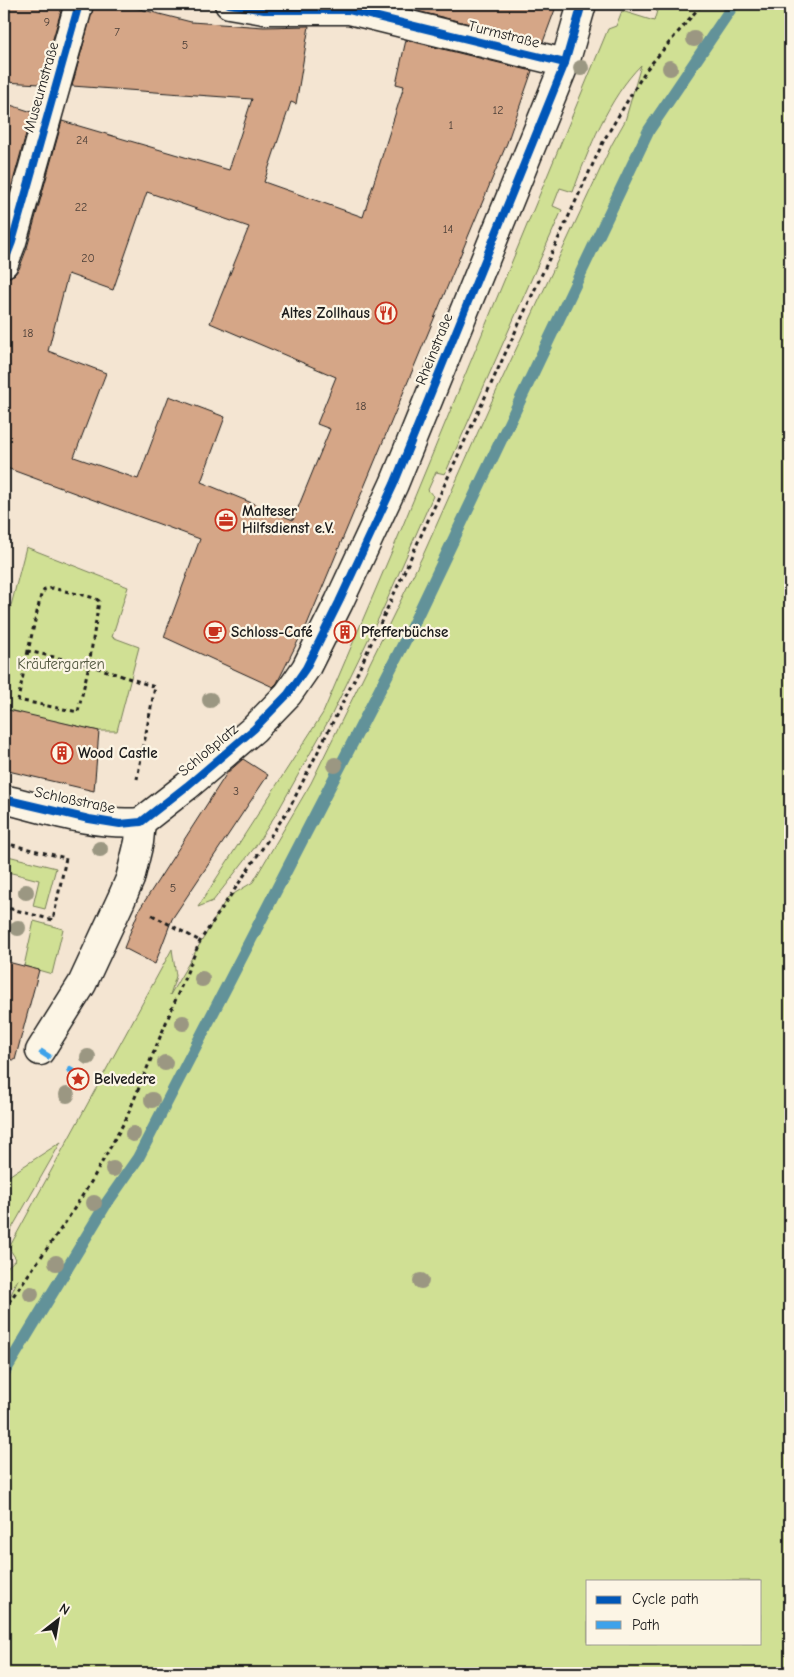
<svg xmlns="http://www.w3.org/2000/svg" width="794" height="1677" font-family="'Comic Neue',sans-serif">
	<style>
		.green { fill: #d0e094; stroke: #767e58; fill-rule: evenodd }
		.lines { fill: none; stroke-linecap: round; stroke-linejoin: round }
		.stream { stroke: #629299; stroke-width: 12 }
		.building { fill: #d5a687; stroke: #1c1c1c; fill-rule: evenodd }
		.minor-casing { stroke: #1c1c1c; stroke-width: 31 }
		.path { stroke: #1c1c1c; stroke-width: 3; stroke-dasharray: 4 4; stroke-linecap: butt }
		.minor { stroke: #fcf5e5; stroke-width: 28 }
		.quiet { stroke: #3da2ea; stroke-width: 6; stroke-dasharray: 12 6; stroke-linecap: butt }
		.cycleway-casing { stroke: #fcf5e5; stroke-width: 11 }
		.cycleway { stroke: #0057b8; stroke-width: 8 }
		.tree { fill: #9b9782 }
		.labels { text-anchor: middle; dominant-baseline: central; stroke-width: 4.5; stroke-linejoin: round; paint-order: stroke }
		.number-label { font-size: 12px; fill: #4a3e37 }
		.street-label { font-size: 15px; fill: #1c1c1c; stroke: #fcf5e5 }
		.poi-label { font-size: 15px; font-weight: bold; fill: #1c1c1c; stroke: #fcf5e5; text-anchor: start }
		.park-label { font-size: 15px; fill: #525740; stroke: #fcf5e5 }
	</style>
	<rect width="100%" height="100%" fill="#f4e5d2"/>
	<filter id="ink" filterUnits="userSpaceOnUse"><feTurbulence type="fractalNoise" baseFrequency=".02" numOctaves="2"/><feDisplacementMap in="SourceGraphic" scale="10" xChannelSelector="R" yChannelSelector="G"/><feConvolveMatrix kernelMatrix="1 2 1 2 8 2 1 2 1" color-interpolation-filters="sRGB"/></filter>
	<g filter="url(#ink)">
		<g class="green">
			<path d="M659,4H790V1673H4V1310L18,1279L4,1296V1270L16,1259L9,1248L172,949L176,976L170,995L227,898L253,882L311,783L424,553L490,405L612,144L625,121L641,65C609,97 588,150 573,192L560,188L553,206L562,210L445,474L436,472L428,490L433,496L383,609L331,716L278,811L255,847L213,901L198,907L323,713L401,530L608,29L616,26L622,11L654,21ZM588,1581H760V1643H588Z"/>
			<polygon points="26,547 128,587 112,637 139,647 117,731 99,731 4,710 4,633"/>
			<polygon points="4,855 56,868 45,909 33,906 39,880 4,871"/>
			<polygon points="34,921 63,929 52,974 24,966"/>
			<polygon points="61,1142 4,1242 4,1179"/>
		</g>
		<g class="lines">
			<polyline class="stream" points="4,1373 106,1204 138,1158 407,637 649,130 734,4"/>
		</g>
		<g class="building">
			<polygon points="4,4 63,4 40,84 4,82"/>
			<path d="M94,4H120L191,22L264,27L309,26L296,104L291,102L264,182L363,217L404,86L396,84L406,40L532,71L507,143L306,627H305L277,683L273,687L164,637L200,539L4,467V278L14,275L19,269L27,248L62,121L229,170L252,99L72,86ZM147,192L249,227L210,323L336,377L317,424L330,429L293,520L201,482L225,417L169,396L138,479L74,457L106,373L48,351L68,274L113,290Z"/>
			<polygon points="414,4 557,4 543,42 413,10"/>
			<polygon points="4,103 32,112 4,214"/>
			<polygon points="4,709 99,731 94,791 4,770"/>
			<polygon points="243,759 268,775 172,919 155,964 124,948 139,910 227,773"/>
			<polygon points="4,961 39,970 15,1060 4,1059"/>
		</g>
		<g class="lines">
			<g class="minor-casing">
				<g id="minor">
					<polyline points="229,4 264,10 349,10 565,63"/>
					<polyline points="4,263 12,242 79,4"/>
					<path d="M4,799C48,810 94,826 141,822"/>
					<polyline points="141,822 187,786 254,729 288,694 306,668 339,602 394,484 565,63 582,4"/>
					<polyline points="40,1051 82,984 121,900 130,879 139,842 141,822"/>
				</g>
			</g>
			<g class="path">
				<polyline points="28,651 18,700 78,712 89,665 99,601 95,598 52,588 45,589 41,595 28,651 89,665 155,687 137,779"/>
				<polyline points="4,843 66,858 53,920 4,907"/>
				<polyline points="152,915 200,941"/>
				<polyline points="4,1309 65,1223 91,1182 126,1119 200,941 290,807 356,676 604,140 646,70 702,4"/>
			</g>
			<use href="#minor" class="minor"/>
			<g class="quiet">
				<polyline points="40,1051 54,1060"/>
				<polyline points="68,1069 90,1081"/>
			</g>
			<g class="cycleway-casing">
				<g id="cycleway">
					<polyline points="229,4 264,10 349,10 565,63"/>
					<polyline points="4,263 12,242 79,4"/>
					<polyline points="4,799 89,819 120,824 141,822 187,786 254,729 288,694 306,668 339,602 394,484 565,63 582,4"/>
				</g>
			</g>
			<use href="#cycleway" class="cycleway"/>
		</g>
		<g class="tree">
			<circle cx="694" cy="39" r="8"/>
			<circle cx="581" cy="68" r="8"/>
			<circle cx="670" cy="68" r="8"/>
			<circle cx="210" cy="700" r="8"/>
			<circle cx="335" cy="765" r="8"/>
			<circle cx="100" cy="849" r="8"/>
			<circle cx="26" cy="892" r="8"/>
			<circle cx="18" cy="928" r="8"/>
			<circle cx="202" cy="979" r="8"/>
			<circle cx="183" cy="1023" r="8"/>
			<circle cx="88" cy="1057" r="8"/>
			<circle cx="165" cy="1063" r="8"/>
			<circle cx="67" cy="1095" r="8"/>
			<circle cx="152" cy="1100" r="8"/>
			<circle cx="133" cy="1134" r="8"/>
			<circle cx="113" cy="1169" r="8"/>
			<circle cx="94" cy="1203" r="8"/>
			<circle cx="56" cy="1263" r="8"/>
			<circle cx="421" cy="1281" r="8"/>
			<circle cx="31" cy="1294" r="8"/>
		</g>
	</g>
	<defs>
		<g id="restaurant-ring" transform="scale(1.125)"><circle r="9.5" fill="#fcf5e5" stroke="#c8321e" stroke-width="1.5"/><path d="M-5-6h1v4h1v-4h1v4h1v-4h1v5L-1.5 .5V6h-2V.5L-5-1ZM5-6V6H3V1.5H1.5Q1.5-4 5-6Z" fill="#c8321e"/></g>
		<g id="office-ring" transform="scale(1.125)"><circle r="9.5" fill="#fcf5e5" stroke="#c8321e" stroke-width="1.5"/><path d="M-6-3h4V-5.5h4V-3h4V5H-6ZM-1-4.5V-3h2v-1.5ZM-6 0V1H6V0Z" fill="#c8321e"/></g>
		<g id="cafe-ring" transform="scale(1.125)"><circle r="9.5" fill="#fcf5e5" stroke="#c8321e" stroke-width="1.5"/><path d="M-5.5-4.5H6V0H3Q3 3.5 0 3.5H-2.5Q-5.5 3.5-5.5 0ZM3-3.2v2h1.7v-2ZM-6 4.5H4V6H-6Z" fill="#c8321e"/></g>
		<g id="building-ring" transform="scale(1.125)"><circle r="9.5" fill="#fcf5e5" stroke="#c8321e" stroke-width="1.5"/><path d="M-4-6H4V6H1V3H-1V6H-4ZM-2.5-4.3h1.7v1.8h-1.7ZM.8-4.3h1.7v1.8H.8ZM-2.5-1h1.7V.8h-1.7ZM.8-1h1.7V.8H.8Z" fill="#c8321e"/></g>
		<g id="sight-ring" transform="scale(1.125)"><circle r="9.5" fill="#fcf5e5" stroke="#c8321e" stroke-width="1.5"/><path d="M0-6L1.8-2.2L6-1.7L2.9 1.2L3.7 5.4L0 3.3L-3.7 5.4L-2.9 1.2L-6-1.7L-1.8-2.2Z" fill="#c8321e"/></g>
	</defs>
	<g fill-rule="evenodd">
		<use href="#restaurant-ring" x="386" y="313"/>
		<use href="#office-ring" x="226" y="520"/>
		<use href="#cafe-ring" x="215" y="632"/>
		<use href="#building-ring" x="345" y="632"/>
		<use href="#building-ring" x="62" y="753"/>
		<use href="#sight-ring" x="78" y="1079"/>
	</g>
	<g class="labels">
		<g class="number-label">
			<text x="47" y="22">9</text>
			<text x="117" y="32">7</text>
			<text x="185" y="45">5</text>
			<text x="498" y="110">12</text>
			<text x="451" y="125">1</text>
			<text x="82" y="140">24</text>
			<text x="81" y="207">22</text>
			<text x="448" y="229">14</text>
			<text x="88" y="258">20</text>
			<text x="28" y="333">18</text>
			<text x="361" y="406">18</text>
			<text x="236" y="791">3</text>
			<text x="173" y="888">5</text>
		</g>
		<g class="street-label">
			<text transform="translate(504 34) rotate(14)">Turmstraße</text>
			<text transform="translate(41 87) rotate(-74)">Museumstraße</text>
			<text transform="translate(434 349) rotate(-68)">Rheinstraße</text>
			<text transform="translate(208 750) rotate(-40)">Schloßplatz</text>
			<text transform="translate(75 800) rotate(12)">Schloßstraße</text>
		</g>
		<g class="poi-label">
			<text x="370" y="313" text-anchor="end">Altes Zollhaus</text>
			<text x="242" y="511">Malteser<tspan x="242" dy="17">Hilfsdienst e.V.</tspan></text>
			<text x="231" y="632">Schloss-Café</text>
			<text x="361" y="632">Pfefferbüchse</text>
			<text x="78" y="753">Wood Castle</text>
			<text x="94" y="1079">Belvedere</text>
		</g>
		<g class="park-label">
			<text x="61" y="664">Kräutergarten</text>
		</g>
	</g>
	<rect width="794" height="1677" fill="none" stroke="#fcf5e5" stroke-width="20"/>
	<rect x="10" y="10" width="774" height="1657" fill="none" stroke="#1c1c1c" stroke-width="2" filter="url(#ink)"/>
	<rect x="586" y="1580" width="175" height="65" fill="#fcf5e5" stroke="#a29e95"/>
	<rect x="596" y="1596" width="25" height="8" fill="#0057b8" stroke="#a29e95"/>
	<text x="632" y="1604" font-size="15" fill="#1c1c1c">Cycle path</text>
	<rect x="596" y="1621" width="25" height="8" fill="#3da2ea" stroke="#a29e95"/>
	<text x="632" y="1630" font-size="15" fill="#1c1c1c">Path</text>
	<g transform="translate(58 1620) rotate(31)" stroke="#fcf5e5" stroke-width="4" paint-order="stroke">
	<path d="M0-4L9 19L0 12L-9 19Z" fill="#1c1c1c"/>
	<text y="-8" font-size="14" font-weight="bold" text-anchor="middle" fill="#1c1c1c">N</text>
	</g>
</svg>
